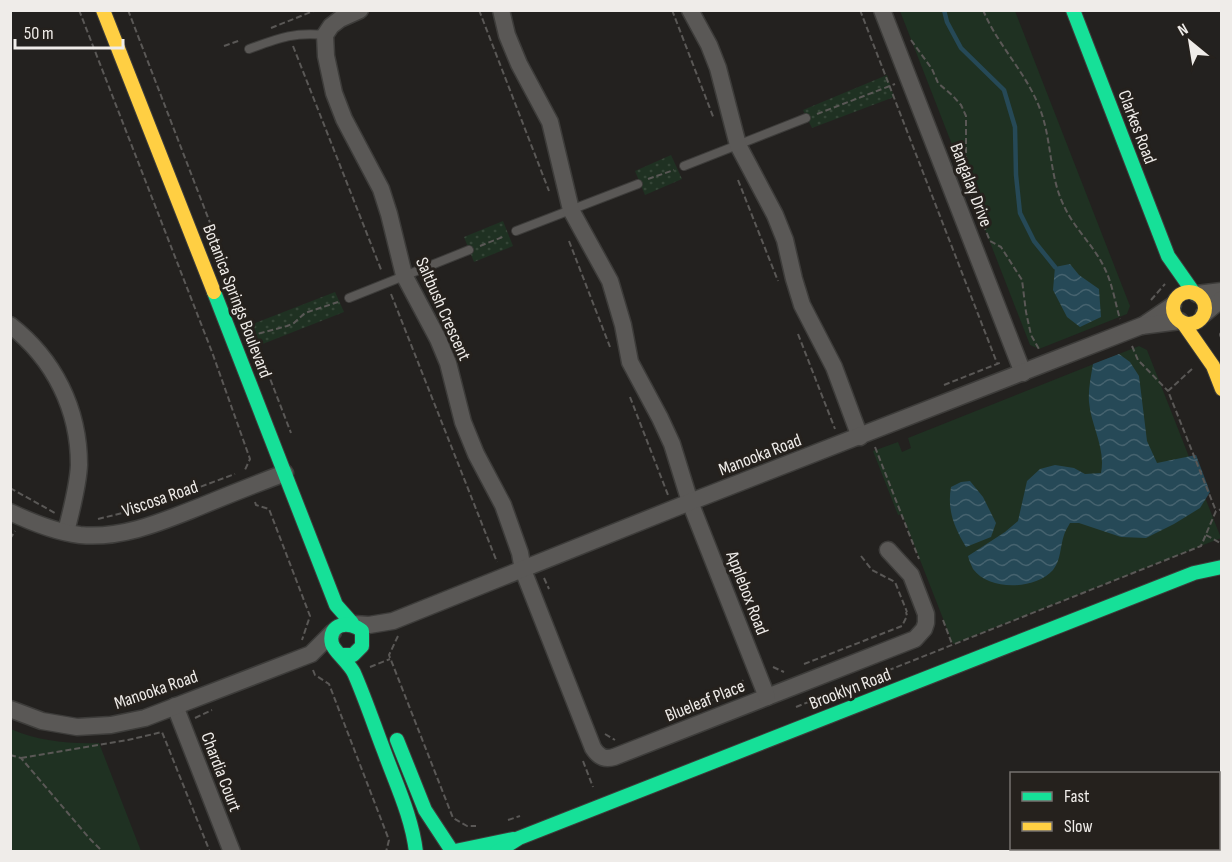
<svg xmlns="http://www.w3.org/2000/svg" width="1232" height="862" font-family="'Sofia Sans Condensed',sans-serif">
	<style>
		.grass { fill: url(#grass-dots) }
		.green { fill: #1f3122 }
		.water { fill: url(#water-waves) }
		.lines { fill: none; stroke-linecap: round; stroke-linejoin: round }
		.stream { stroke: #264957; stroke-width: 4.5 }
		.lane-casing { stroke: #3d3c3a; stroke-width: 10 }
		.street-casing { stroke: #3d3c3a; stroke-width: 19 }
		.fast-casing { stroke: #3d3c3a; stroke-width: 16 }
		.slow-casing { stroke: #3d3c3a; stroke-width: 16 }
		.path { stroke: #5a5856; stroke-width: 2; stroke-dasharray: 6 3; stroke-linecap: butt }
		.lane { stroke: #5a5856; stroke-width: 8 }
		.street { stroke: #5a5856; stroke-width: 16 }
		.fast { stroke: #16e098; stroke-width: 14 }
		.slow { stroke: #ffcf43; stroke-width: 14 }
		.labels { text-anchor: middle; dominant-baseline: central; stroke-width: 6; stroke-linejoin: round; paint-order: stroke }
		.street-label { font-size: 18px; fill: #efece9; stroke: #25211d }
	</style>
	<defs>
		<pattern id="grass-dots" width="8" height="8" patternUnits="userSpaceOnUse" patternTransform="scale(1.5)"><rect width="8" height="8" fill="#1f3122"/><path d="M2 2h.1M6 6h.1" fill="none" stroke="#354537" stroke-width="1.8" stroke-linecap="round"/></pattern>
		<pattern id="water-waves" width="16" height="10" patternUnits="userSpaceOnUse" patternTransform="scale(1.5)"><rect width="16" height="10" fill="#264957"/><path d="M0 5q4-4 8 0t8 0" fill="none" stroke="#46636f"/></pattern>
	</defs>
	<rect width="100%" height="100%" fill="#23211f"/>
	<g class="grass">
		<polygon points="887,75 894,97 812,128 803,110"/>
		<polygon points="671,155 682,179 645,195 635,171"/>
		<polygon points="503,221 513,246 474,262 464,237"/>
		<polygon points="335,292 344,312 260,345 253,324"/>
	</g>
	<g class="green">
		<polygon points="900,11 1015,11 1130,306 1127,314 1039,349 1030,345"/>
		<polygon points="1139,346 1147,350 1221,538 953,644 902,514 898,515 873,451 898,442 902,452 911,448 908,438"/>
		<path d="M11,729C38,741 69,744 99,743L141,851H11Z"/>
	</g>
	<g class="water">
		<polygon points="1070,264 1079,275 1099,289 1101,317 1080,327 1067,317 1053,290 1055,267"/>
		<path d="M1119,354L1130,362L1139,376L1147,441L1157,463L1196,455L1210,492L1200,508L1174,524L1146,538L1121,537L1079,523H1070C1068,527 1065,531 1064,535C1060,547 1061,560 1053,570C1035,590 989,591 973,569C971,565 969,560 968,556L1005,532L1018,521L1027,481L1040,469L1055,465L1074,468L1085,474L1101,473C1106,448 1091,426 1089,402C1088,390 1091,376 1093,364Z"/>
		<path d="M970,481L983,497L996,523L991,537L966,547C954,527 947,510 951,487L961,482Z"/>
	</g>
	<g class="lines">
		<polyline class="stream" points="944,10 947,22 961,48 1004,90 1015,127 1016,175 1020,213 1034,241 1055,267"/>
		<g class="lane-casing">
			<g id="lane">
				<path d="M249,49C279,38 293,32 325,35"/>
				<polyline points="684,166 806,118"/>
				<polyline points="516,231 638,184"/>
				<polyline points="349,298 469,250"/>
			</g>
		</g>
		<g class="street-casing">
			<g id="street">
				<path d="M360,10L340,19L331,26L325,35L326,56L334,93L344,119L381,189L389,214L404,275L438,339L448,363L463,422L476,454L503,505L520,553L523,570L593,748C598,756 604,760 614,757L915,639L924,629L926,623V614L911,575L888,550"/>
				<polyline points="501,10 507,35 519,64 550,122 571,210 610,281 623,325 630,362 660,418 672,444 690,502 767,697"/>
				<polyline points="690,10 709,45 718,68 738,145 775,215 785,240 794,279 802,305 834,367 860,437"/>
				<polyline points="882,10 1023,373"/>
				<polyline points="1197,294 1222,291"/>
				<polyline points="1204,314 1222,299"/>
				<path d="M10,325C54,359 79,409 79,465C78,487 71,511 66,532"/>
				<polyline points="1142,326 1173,305"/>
				<path d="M10,512C33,523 55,532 80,535C122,539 161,522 199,507C228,495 256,484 285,473"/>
				<polyline points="354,624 369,625 393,621 690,502 1141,326 1180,321"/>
				<polyline points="175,706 232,852"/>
				<polyline points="10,709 42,721 77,727 111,725 145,718 311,654 333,632"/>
			</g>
		</g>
		<g class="fast-casing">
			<g id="fast">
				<polyline points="1073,10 1168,256 1194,293"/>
				<polyline points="214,292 336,605 352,623"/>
				<path d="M342,655H353L362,646V631C350,620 327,623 332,644C334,651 349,663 354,673C365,698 374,725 384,751C396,784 412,817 416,852"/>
				<polyline points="397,740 425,810 450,848"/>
				<polyline points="455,851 513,839"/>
				<polyline points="497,852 519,838 1194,573 1222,567"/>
			</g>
		</g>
		<g class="slow-casing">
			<g id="slow">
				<polyline points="103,10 214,292"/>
				<circle cx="1189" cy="308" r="16"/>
				<polyline points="1183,323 1213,366 1222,389"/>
			</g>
		</g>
		<g class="path">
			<polyline points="79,10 212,352 250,459 244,472"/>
			<polyline points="128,10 291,433"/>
			<polyline points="479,10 549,191"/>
			<polyline points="672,10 714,119"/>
			<polyline points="860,10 997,363"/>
			<path d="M983,10C998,46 1026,72 1040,109C1052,140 1049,176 1064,206C1074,228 1094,246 1104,267C1112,282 1115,302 1120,319"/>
			<polyline points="271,28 316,10"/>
			<polyline points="911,40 932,69 938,83 953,96 961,105 966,116 966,180"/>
			<polyline points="224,46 241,40"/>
			<polyline points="293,46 382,272"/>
			<polyline points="817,114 895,84"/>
			<polyline points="648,179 674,170"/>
			<polyline points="738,180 778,281"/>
			<polyline points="970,191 990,241 1001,247 1022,280 1026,312 1031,335 1039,349"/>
			<polyline points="569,241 610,347"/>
			<polyline points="480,246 505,236"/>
			<polyline points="391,294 497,562"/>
			<polyline points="1151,300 1165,284"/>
			<polyline points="1222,324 1220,335 1222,340"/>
			<polyline points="798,334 835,429"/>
			<polyline points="250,336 287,326 294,323 305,313 338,302"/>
			<polyline points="1132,346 1138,360 1168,391"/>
			<polyline points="1192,369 1168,391 1216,511"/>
			<polyline points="944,385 1002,362"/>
			<polyline points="630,397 668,495"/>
			<polyline points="875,447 919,559"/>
			<polyline points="10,488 55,513"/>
			<polyline points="255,502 256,505 269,509 310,616 302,640"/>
			<polyline points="98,519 143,508 235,474"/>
			<polyline points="1206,535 1222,544"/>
			<polyline points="10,539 15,531"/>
			<polyline points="861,556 872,570 895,582 907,612"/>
			<polyline points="544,578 549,589"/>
			<polyline points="943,620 952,644"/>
			<polyline points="398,636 389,655 453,818 467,826 476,826"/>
			<polyline points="804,664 902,626 907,616 906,612"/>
			<polyline points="370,667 390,659"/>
			<polyline points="773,667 784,672"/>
			<polyline points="313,670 315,675 329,684 389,840 386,852"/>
			<polyline points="704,704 739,689 743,680"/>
			<polyline points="796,707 1201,546 1216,511 1222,509"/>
			<polyline points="195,718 212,710"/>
			<polyline points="605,734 615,740"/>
			<polyline points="10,755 21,758 90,839 103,852"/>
			<polyline points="21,758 128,740 162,732 210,852"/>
			<polyline points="583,761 593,787"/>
			<polyline points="508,820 520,816"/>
		</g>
		<use href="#lane" class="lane"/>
		<use href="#street" class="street"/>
		<use href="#fast" class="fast"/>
		<use href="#slow" class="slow"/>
	</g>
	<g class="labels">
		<g class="street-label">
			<text transform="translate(1137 127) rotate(69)">Clarkes Road</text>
			<text transform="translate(971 185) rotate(69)">Bangalay Drive</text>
			<text transform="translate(237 301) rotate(69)">Botanica Springs Boulevard</text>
			<text transform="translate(443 309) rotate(66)">Saltbush Crescent</text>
			<text transform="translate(760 455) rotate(-21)">Manooka Road</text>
			<text transform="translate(160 499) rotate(-19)">Viscosa Road</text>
			<text transform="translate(747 593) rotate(69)">Applebox Road</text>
			<text transform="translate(850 689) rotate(-21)">Brooklyn Road</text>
			<text transform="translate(156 690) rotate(-19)">Manooka Road</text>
			<text transform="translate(705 701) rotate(-22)">Blueleaf Place</text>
			<text transform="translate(221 772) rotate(69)">Chardia Court</text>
		</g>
	</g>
	<rect width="1232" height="862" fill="none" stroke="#efece9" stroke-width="24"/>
	<rect x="1010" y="772" width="210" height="78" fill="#25211d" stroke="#76726f" stroke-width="1.5"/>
	<rect x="1022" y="792" width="30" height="9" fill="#16e098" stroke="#76726f" stroke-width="1.5"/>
	<text x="1064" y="802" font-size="18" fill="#efece9">Fast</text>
	<rect x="1022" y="822" width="30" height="9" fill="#ffcf43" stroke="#76726f" stroke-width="1.5"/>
	<text x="1064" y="832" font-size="18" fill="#efece9">Slow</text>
	<g transform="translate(1190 42) rotate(330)" stroke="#25211d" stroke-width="4.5" paint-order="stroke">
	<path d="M0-4.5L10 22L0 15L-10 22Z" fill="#efece9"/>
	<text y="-9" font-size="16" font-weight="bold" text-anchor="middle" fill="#efece9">N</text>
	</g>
	<path d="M15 39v9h108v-9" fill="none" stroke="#efece9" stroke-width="3"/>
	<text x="24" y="39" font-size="18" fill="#efece9" stroke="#25211d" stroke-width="4.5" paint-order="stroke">50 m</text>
</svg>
